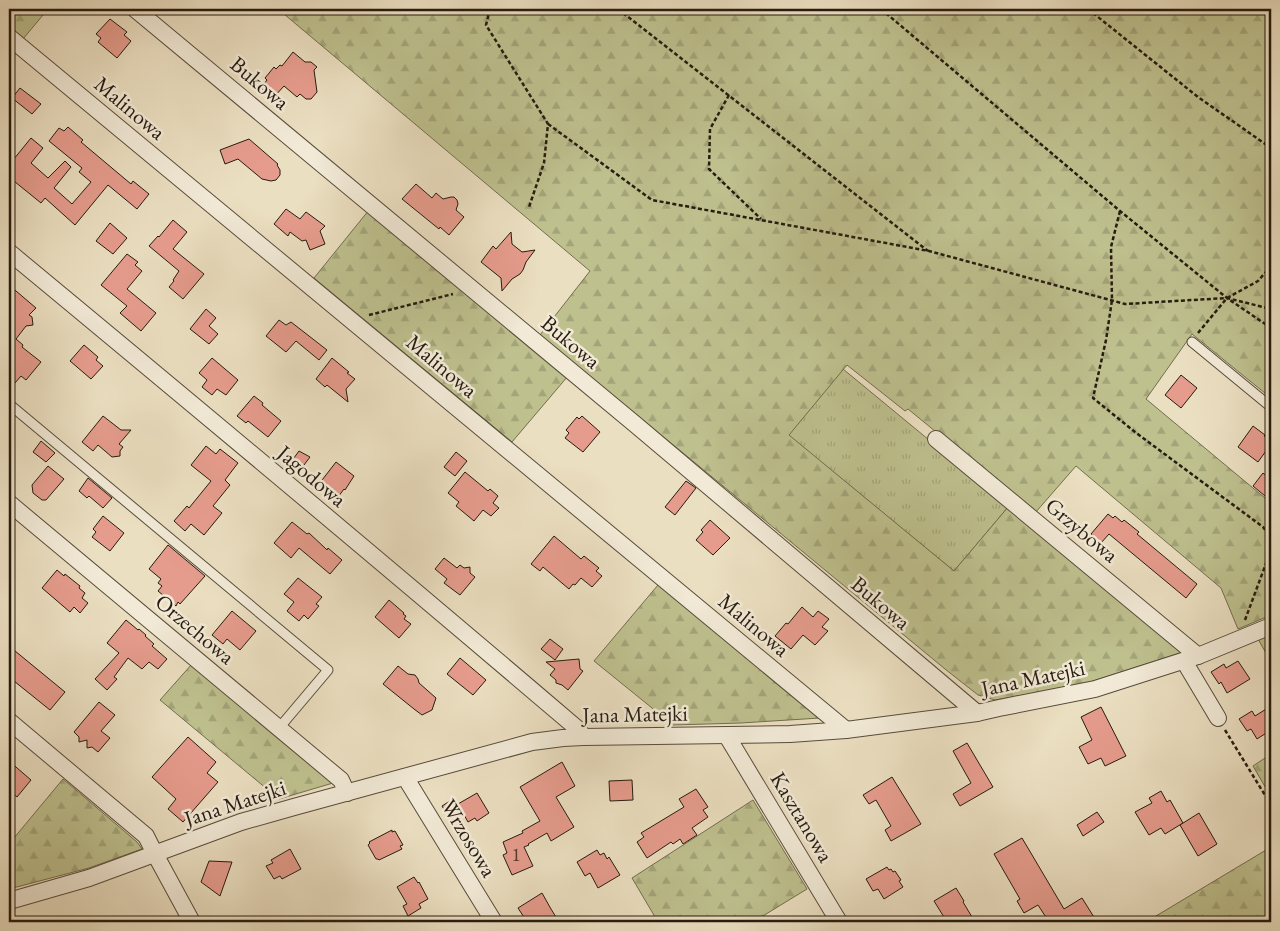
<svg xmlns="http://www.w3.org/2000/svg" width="1280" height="931" font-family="'EB Garamond',serif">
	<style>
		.grass { fill: url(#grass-tufts); stroke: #726e4e }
		.forest { fill: url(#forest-firs); stroke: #726e4e }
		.building { fill: #e69c8d; stroke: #261b0f }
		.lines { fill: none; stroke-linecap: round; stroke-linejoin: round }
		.lane-casing { stroke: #574c3c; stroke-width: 11 }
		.street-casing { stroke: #574c3c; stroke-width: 18 }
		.path { stroke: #261b0f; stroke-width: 2.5; stroke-dasharray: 4 2.5; stroke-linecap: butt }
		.lane { stroke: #f2ead7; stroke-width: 9 }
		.street { stroke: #f2ead7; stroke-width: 16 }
		.labels { text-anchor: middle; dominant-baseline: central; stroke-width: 5; stroke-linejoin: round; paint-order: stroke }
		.number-label { font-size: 20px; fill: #563b2e }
		.street-label { font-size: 22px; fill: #261b0f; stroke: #f2ead7 }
	</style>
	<defs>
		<pattern id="grass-tufts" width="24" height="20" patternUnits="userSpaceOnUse" patternTransform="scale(1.25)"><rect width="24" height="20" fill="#bec08e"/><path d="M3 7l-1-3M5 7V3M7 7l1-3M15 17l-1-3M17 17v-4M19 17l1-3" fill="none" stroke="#a3a479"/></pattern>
		<pattern id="forest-firs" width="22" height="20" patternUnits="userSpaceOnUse" patternTransform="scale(1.25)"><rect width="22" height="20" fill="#bec08e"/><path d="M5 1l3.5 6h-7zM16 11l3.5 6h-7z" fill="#a3a479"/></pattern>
	</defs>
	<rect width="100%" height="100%" fill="#ebdfc1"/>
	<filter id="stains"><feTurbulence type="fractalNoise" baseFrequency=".004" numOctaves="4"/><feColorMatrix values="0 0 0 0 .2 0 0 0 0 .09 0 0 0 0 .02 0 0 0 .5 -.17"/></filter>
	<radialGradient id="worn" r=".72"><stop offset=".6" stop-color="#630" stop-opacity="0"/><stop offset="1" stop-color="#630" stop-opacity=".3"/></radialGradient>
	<polygon class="grass" points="843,369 1009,506 954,571 788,435"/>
	<g class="forest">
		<polygon points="9,9 48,9 23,39 9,27"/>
		<polygon points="278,9 1271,9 1271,398 1192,334 1146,399 1271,503 1271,615 1238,629 1221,588 1076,466 1035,513 908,409 905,411 847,365 789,435 954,571 1009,506 1183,652 1081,685 995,700 978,695 945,669 540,335 590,271"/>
		<polygon points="369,210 568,376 512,442 314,278"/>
		<polygon points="658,585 820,718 741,723 673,725 594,661"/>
		<polygon points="1271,634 1271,662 1258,639"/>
		<polygon points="192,664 333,783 279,799 160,700"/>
		<polygon points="1271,754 1271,797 1253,766"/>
		<polygon points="63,779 137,842 142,849 89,868 9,889 9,844"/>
		<polygon points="753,800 807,889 753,922 658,922 632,878"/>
		<polygon points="1271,847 1271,922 1146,922"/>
	</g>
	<g class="building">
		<polygon points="110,19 127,32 124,35 131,41 117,58 98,42 101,38 96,34"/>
		<polygon points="293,52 305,62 311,62 317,67 314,70 317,92 311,99 306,99 300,94 297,97 284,86 273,98 261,88 267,80 265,78 274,67 276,69 280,65 282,66"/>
		<polygon points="20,88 41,104 32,114 12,98"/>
		<polygon points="68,127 83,140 81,142 131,184 133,181 149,194 137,209 108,185 75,225 45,198 41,203 9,177 9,165 31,138 43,148 31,163 48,178 65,161 71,167 54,188 72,204 91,182 79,172 82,168 49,141 59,128 64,131"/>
		<polygon points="249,139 278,164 277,165 280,170 280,175 276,180 271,181 262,179 238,159 225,164 220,150"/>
		<polygon points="416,184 432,198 436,193 443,199 451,197 454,197 457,200 458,204 456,210 464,217 449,235 440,227 439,229 402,199"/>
		<polygon points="286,209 300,219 306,212 325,226 320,231 325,244 310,250 306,240 302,241 290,232 288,236 274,224"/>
		<polygon points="173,220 187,232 173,249 204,274 183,299 169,287 174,281 173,280 179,271 149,246 158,236 159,237"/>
		<polygon points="110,223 127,238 113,254 96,241"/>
		<polygon points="511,232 512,244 522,252 535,250 526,262 523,270 520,274 512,279 502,291 501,278 481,262 493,246 496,249"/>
		<polygon points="127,254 138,262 135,265 142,271 127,289 156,313 141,331 120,313 127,306 101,285"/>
		<polygon points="9,285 36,308 29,315 32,317 33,325 26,326 16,339 23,345 22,347 41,362 26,380 21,376 9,390"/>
		<polygon points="206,309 216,318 209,326 218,334 209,344 190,329"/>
		<polygon points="279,320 286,325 291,322 327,350 319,360 296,341 286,352 266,336"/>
		<polygon points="84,345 98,357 96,360 103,366 91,379 70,361"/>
		<polygon points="212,358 238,380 226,395 217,389 212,395 202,387 207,380 199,373"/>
		<polygon points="332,358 349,372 347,373 355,379 346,389 348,402 327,385 325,387 316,379"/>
		<polygon points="1181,375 1197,388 1181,408 1165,395"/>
		<polygon points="254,396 263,403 262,405 281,421 268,437 248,421 246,423 237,416"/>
		<polygon points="103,416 121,430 131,430 119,444 123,447 120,451 120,456 112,457 98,445 93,451 82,442"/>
		<polygon points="582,416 600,432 583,452 565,438 569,433 566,430 577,417 579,419"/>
		<polygon points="1253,426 1265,435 1264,436 1271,441 1271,444 1258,462 1238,447"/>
		<polygon points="41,441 55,453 46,462 33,452"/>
		<polygon points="206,446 216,454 220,449 238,463 225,480 230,485 213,506 222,513 204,535 191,524 185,531 174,521 187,506 189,508 211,481 191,465"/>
		<polygon points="299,451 310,457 298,473 288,466"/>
		<polygon points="456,452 467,461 455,476 444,467"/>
		<polygon points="336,462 354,476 345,490 344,489 338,497 319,484"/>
		<polygon points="48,466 64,479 46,500 42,500 33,493 32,485"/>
		<polygon points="465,472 488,491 490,489 498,496 493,503 499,508 491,516 483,510 474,521 456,506 459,502 448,493"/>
		<polygon points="1263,473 1271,480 1271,501 1253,486"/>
		<polygon points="88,478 112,498 103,508 89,496 87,498 79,491"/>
		<polygon points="686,481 696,488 675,515 665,507"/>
		<polygon points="1108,514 1113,518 1115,516 1122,522 1124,520 1139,532 1137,534 1197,584 1186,598 1109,534 1101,543 1091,534"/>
		<polygon points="103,516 124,533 110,551 92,537 96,532 93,529"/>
		<polygon points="710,520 730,538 713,555 696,540 703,532 701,530"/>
		<polygon points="292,522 307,534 309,533 324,547 327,550 328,548 342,560 330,574 299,548 291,558 274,543"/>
		<polygon points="554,536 581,559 584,556 599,568 596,571 602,576 592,587 581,578 575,585 573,584 569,589 543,567 540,571 531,564"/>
		<polygon points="168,545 205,576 180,604 178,602 176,606 158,591 162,586 158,583 161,579 149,569"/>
		<polygon points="444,558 457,568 460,565 464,568 470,567 470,573 475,577 460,595 444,583 447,579 435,569"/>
		<polygon points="57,570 64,576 65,574 80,586 79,588 85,593 82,598 88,603 80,613 74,607 70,612 42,588"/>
		<polygon points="298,578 322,597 316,604 319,606 308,619 304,615 299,621 287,611 294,602 284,594"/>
		<polygon points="389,600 404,613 403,614 406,616 404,619 411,624 399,638 375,617"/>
		<polygon points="802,607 813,617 818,611 829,619 822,627 828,631 815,645 803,635 791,649 775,636 786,623 788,624"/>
		<polygon points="232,611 256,631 240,650 227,639 223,644 212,635"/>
		<polygon points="126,620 138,630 139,629 146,635 145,636 154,644 152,646 167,659 158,669 149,662 142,669 128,658 114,677 117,679 107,690 95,679 119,653 107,643"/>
		<polygon points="550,639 563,649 555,660 541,649"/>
		<polygon points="9,646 65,692 50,710 9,677"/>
		<polygon points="460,658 486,680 473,695 447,674"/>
		<polygon points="579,659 580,669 583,671 568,690 562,685 556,683 556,680 550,675 555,669 546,662"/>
		<polygon points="1238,661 1250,679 1227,693 1221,682 1219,684 1211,672 1224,664 1226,668"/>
		<polygon points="398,666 408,674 415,675 418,679 419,683 436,698 432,710 422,715 414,709 383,684"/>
		<polygon points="99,702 115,715 101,731 110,738 98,752 92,747 87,748 87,740 79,742 79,737 74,732"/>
		<polygon points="1271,706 1271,730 1257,739 1251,729 1247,731 1239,719 1252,711 1255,716"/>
		<polygon points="1101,707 1126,756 1105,766 1101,758 1088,764 1079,747 1092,740 1081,717"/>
		<polygon points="188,737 216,762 207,773 218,782 183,822 168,809 176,799 152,777"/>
		<polygon points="967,743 993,787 960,806 953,794 971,783 953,751"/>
		<polygon points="9,761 31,780 17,797 9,790"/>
		<polygon points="562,762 575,786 556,797 574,827 551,841 547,833 528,844 529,845 524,847 533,866 512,875 503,855 507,853 503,842 523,833 522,831 540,821 520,787"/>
		<polygon points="892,777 921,824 891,841 885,830 891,826 876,800 869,804 863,795"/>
		<polygon points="632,780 633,800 610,801 609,781"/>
		<polygon points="696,789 708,807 703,810 708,817 692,828 697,835 683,844 680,839 673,844 671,842 647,858 637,842 644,837 641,833 684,807 679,799"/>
		<polygon points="1161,791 1167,802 1170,800 1183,823 1165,834 1161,828 1149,835 1135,812 1152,803 1149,798"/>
		<polygon points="477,793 489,813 477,821 475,818 468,822 458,804"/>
		<polygon points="453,799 460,812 449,818 442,806"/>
		<polygon points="1097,812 1104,822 1083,836 1077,825"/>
		<polygon points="1199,813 1217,844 1198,856 1180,825"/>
		<polygon points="392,830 392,832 395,831 403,845 400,846 402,849 379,860 378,859 376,859 368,845 370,843 369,842"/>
		<polygon points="1022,838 1064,909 1082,898 1097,922 1049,922 1038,905 1024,913 1017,901 1020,899 994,854"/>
		<polygon points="290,849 301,869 282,879 280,876 274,879 266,866 273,863 271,860"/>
		<polygon points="597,850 600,855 604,853 607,859 609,857 620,875 598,888 590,873 585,876 577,862"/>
		<polygon points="209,861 232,862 220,896 201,882"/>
		<polygon points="887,867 889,870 891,869 893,872 895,871 901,880 899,881 903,887 884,899 878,889 873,891 866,879"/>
		<polygon points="414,877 418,883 419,882 428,899 419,904 421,908 408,916 403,906 407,904 397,887"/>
		<polygon points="956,888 964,901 963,902 975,922 947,922 934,901"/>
		<polygon points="542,893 551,909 559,922 527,922 518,908"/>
	</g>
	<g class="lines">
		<g class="lane-casing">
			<g id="lane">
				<polyline points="1192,342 1271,407"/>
				<polyline points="9,404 328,670 279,728"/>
			</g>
		</g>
		<g class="street-casing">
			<g id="street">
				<polyline points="135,9 636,425 977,713"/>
				<polyline points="9,37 846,730"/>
				<path d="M9,252C200,410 390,569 579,730L583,737"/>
				<polyline points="936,439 1198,656"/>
				<polyline points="9,503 341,780 347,793"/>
				<polyline points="1184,661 1218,718"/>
				<polyline points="9,721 146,836 155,854 192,922"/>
				<polyline points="727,736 839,922"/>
				<polyline points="405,777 494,922"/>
				<polyline points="9,901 89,878 241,822 294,807 532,742 563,738 583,737 790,734 846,730 977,713 999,708 1095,689 1198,656 1271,626"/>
			</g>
		</g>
		<g class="path">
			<polyline points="490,9 486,25 548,124 544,163 529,207"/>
			<polyline points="618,9 928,251"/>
			<polyline points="881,9 1120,211 1227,298 1271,328"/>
			<polyline points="1088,9 1198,97 1271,148"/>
			<polyline points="729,95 710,129 709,169 761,219"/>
			<polyline points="548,124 652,200 929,251 1125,304 1227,298 1271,309"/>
			<polyline points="1120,211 1111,247 1112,300 1106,340 1093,398 1135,432 1263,527 1271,538"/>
			<polyline points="369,315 453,294"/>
			<polyline points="1198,333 1227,298 1258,281 1271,266"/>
			<polyline points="1245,620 1271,550"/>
			<polyline points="1225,730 1271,805"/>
		</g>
		<use href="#lane" class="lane"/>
		<use href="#street" class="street"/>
	</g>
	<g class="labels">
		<g class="number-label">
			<text x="516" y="854">1</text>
		</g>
		<g class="street-label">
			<text transform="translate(260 83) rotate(40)">Bukowa</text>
			<text transform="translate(130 108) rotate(40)">Malinowa</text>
			<text transform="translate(571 342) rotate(40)">Bukowa</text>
			<text transform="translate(442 366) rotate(40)">Malinowa</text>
			<text transform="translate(312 476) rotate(40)">Jagodowa</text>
			<text transform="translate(1082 530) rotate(40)">Grzybowa</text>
			<text transform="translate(881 603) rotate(40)">Bukowa</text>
			<text transform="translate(754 625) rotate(40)">Malinowa</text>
			<text transform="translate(195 629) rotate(40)">Orzechowa</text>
			<text transform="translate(1033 678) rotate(-12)">Jana Matejki</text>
			<text transform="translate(635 714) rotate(-1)">Jana Matejki</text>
			<text transform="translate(235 803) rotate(-18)">Jana Matejki</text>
			<text transform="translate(802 817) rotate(59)">Kasztanowa</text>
			<text transform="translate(469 838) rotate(59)">Wrzosowa</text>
		</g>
	</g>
	<rect width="1280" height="931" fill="none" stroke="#ebdfc1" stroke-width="30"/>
	<rect x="10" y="10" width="1260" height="911" fill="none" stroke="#261b0f" stroke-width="2.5"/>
	<rect x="15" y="15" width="1250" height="901" fill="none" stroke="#261b0f"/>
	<rect width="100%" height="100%" filter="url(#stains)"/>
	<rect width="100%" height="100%" fill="url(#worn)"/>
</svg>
